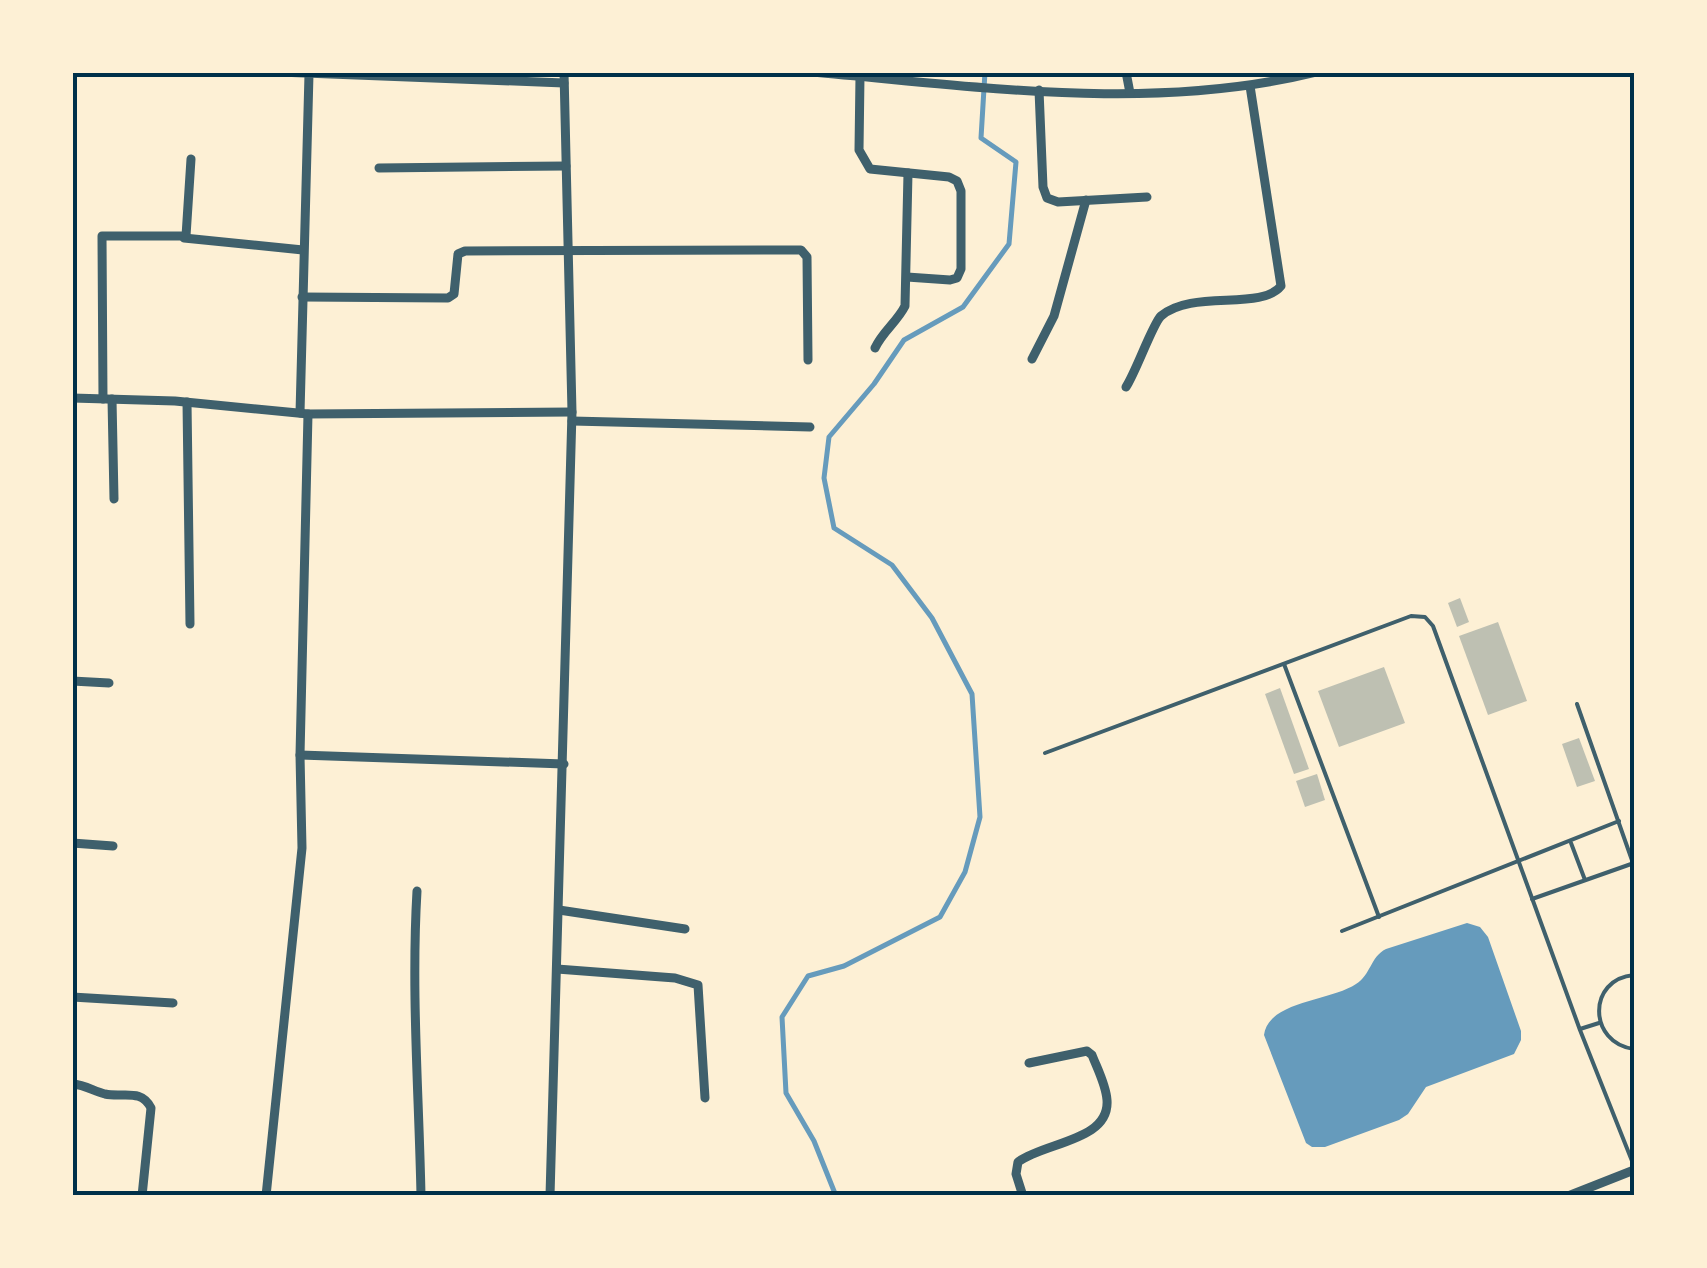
<svg xmlns="http://www.w3.org/2000/svg" width="1707" height="1268" font-family="'Work Sans',sans-serif">
	<style>
		.water { fill: #669bbc }
		.lines { fill: none; stroke-linecap: round; stroke-linejoin: round }
		.stream { stroke: #669bbc; stroke-width: 5 }
		.building { fill: #bec0b2 }
		.service { stroke: #3f606c; stroke-width: 4 }
		.minor { stroke: #3f606c; stroke-width: 9 }
		.neatline { fill: none; stroke: #003049; stroke-width: 4 }
	</style>
	<rect width="100%" height="100%" fill="#fdf0d5"/>
	<path class="water" d="M1467,923L1480,927L1488,937L1521,1031V1040L1514,1054L1426,1087L1408,1114L1399,1120L1325,1147H1312L1306,1143L1264,1035C1268,1001 1331,1001 1356,984C1371,975 1370,957 1386,949Z"/>
	<g class="lines">
		<polyline class="stream" points="836,1196 814,1141 786,1093 782,1017 808,976 844,966 940,917 965,872 980,817 972,694 932,618 892,565 834,528 824,478 829,437 874,384 904,340 963,307 1009,244 1016,162 981,138 985,72"/>
	</g>
	<g class="building">
		<polygon points="1460,598 1469,622 1457,627 1448,603"/>
		<polygon points="1498,622 1527,701 1488,715 1459,636"/>
		<polygon points="1384,667 1405,723 1339,747 1318,691"/>
		<polygon points="1280,688 1309,769 1294,774 1265,694"/>
		<polygon points="1579,738 1595,781 1577,787 1562,744"/>
		<polygon points="1317,774 1325,800 1305,807 1296,781"/>
	</g>
	<g class="lines">
		<g class="service">
			<polyline points="1284,664 1379,917"/>
			<polyline points="1577,704 1634,866"/>
			<polyline points="1045,753 1411,616 1425,617 1433,626 1580,1030 1634,1166"/>
			<polyline points="1571,843 1585,880"/>
			<polyline points="1532,899 1634,863"/>
			<polyline points="1342,931 1619,821"/>
			<path d="M1634,975C1587,979 1588,1043 1634,1049"/>
			<polyline points="1580,1029 1599,1023"/>
		</g>
		<g class="minor">
			<polyline points="279,72 564,83"/>
			<path d="M811,72C978,86 1151,113 1317,72"/>
			<polyline points="1126,72 1130,93"/>
			<polyline points="860,76 859,150 870,169 949,177 957,181 961,191 961,269 957,278 950,280 907,277"/>
			<polyline points="1039,90 1043,187 1047,198 1058,202 1147,197"/>
			<polyline points="379,168 566,166"/>
			<polyline points="184,238 303,250"/>
			<polyline points="302,297 448,298 454,294 458,254 465,251 801,250 807,257 808,360"/>
			<path d="M875,348C883,331 897,322 905,306L908,173"/>
			<polyline points="1032,359 1054,316 1086,200"/>
			<path d="M1126,387C1136,372 1153,323 1161,316C1192,289 1261,311 1281,286L1250,86"/>
			<polyline points="72,398 175,401 308,414 572,412"/>
			<polyline points="103,399 102,236 186,236 191,159"/>
			<polyline points="112,399 114,499"/>
			<polyline points="187,402 190,624"/>
			<polyline points="300,413 309,74"/>
			<polyline points="572,421 810,427"/>
			<polyline points="72,681 109,683"/>
			<polyline points="300,755 564,764"/>
			<polyline points="72,843 113,846"/>
			<path d="M417,891C411,993 419,1094 421,1196"/>
			<polyline points="559,910 685,929"/>
			<polyline points="557,969 675,978 698,985 705,1098"/>
			<polyline points="72,997 173,1003"/>
			<path d="M72,1084C86,1085 93,1091 105,1094C123,1098 141,1088 151,1108L142,1196"/>
			<polyline points="266,1196 302,848 300,755 308,414"/>
			<polyline points="550,1196 572,412 564,72"/>
			<path d="M1023,1196L1016,1174L1018,1162C1045,1142 1110,1141 1107,1100C1106,1085 1097,1068 1092,1055L1087,1051L1029,1063"/>
			<polyline points="1568,1196 1634,1170"/>
		</g>
	</g>
	<rect width="1707" height="1268" fill="none" stroke="#fdf0d5" stroke-width="150"/>
	<rect x="75" y="75" width="1557" height="1118" class="neatline"/>
</svg>
